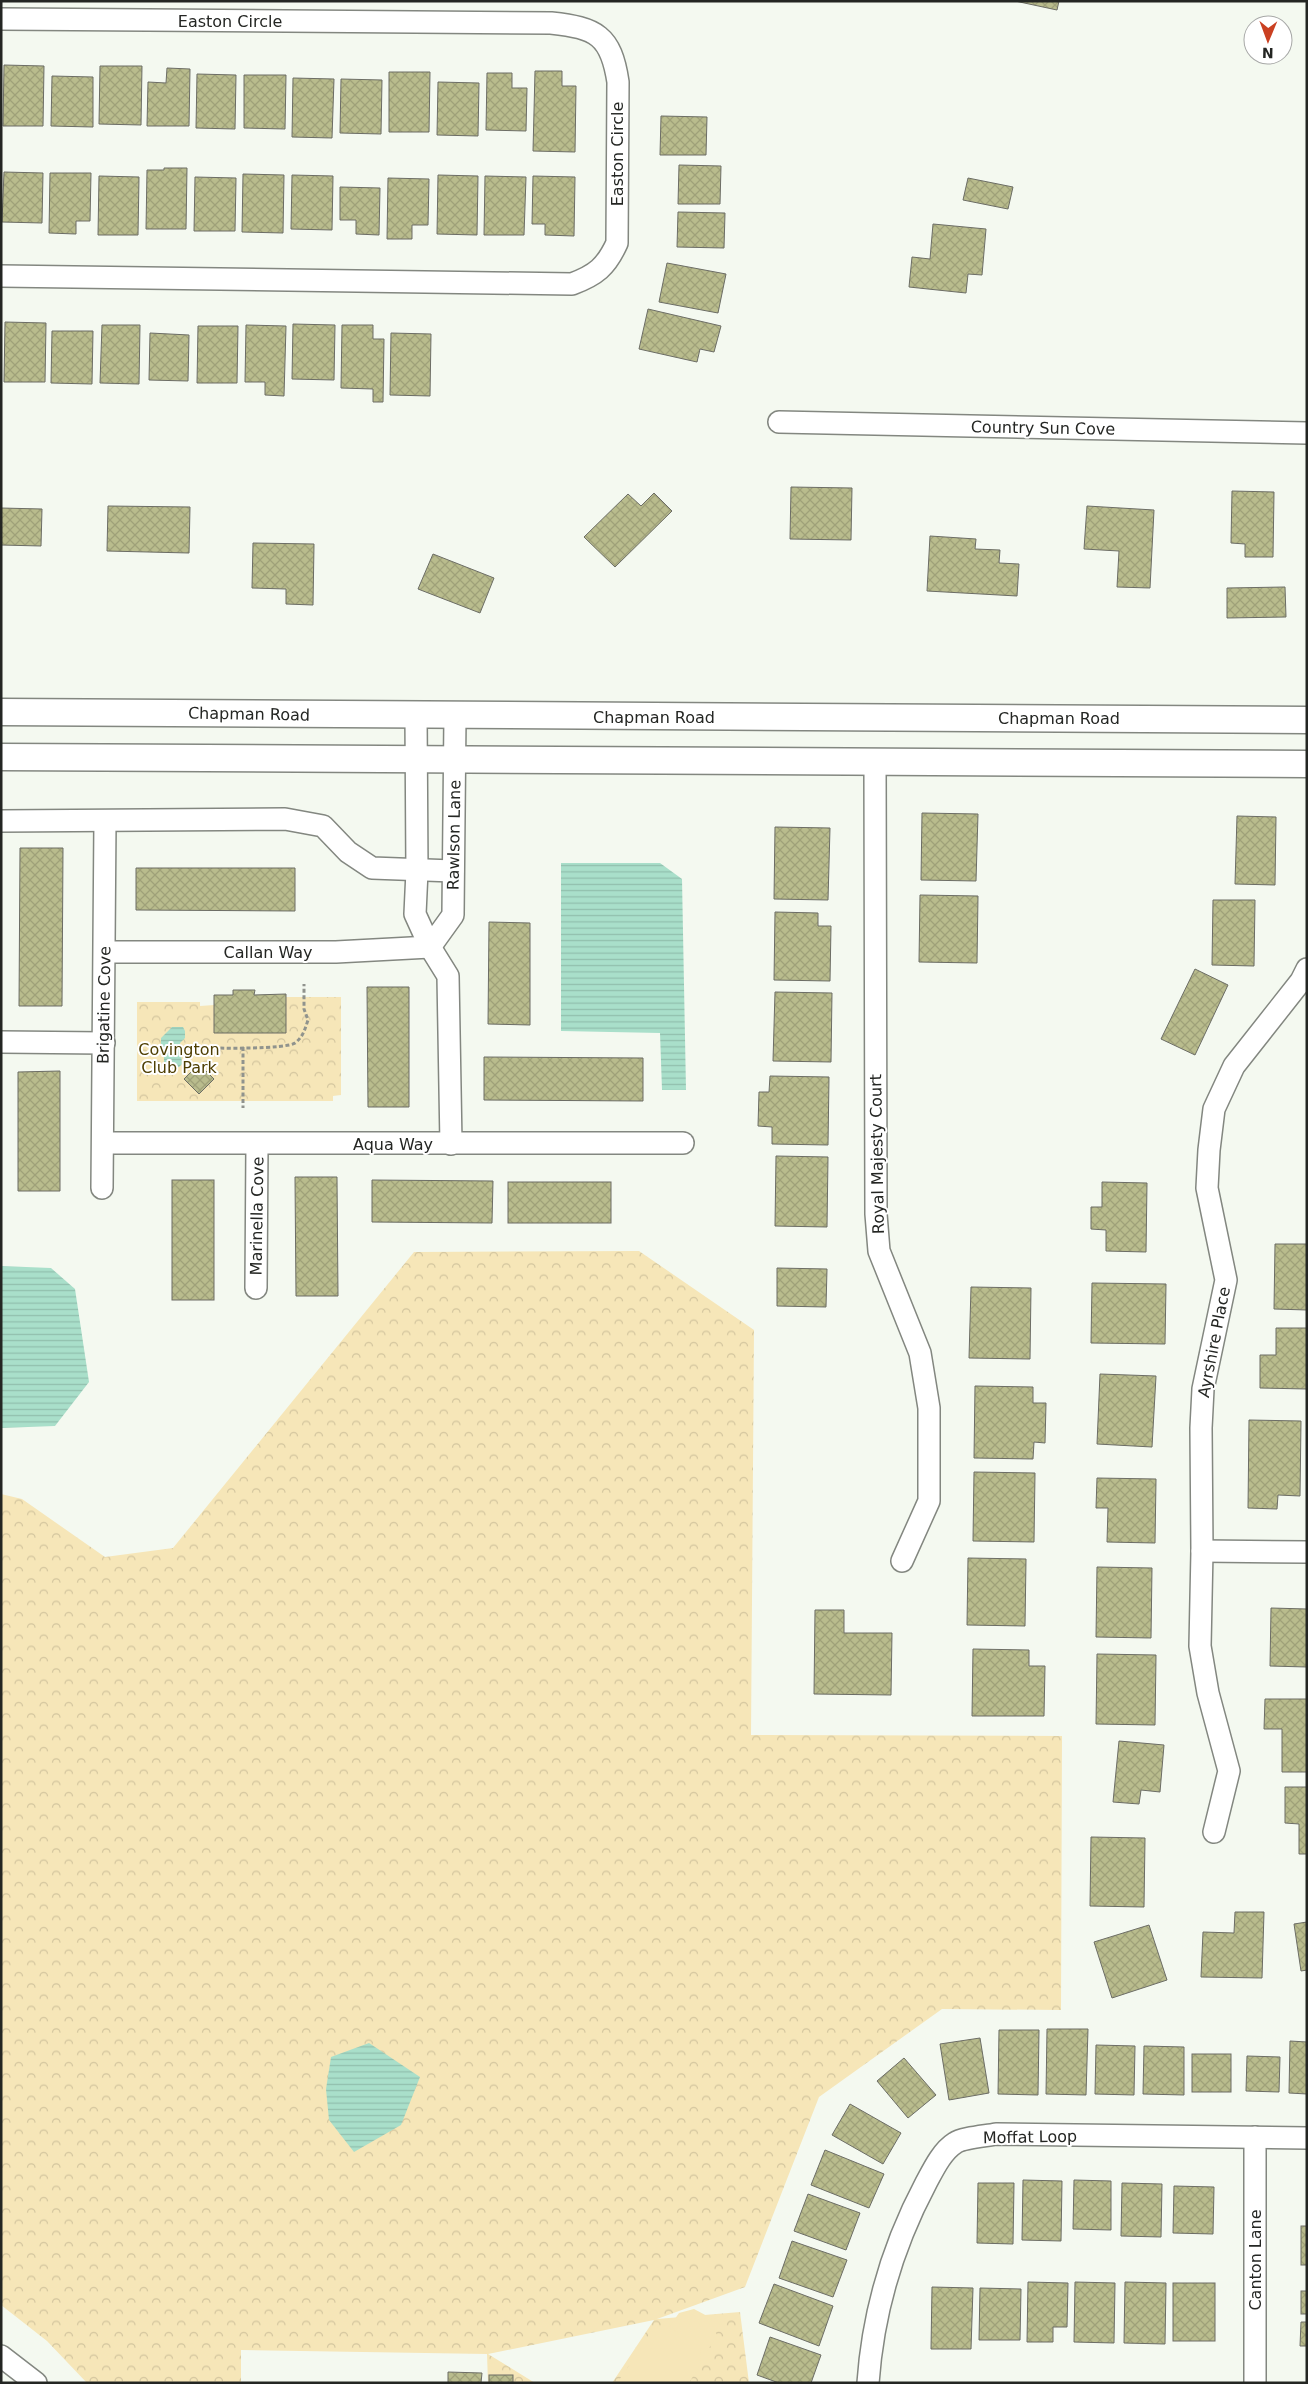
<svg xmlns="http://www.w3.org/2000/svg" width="1308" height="2384" font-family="'DejaVu Sans',sans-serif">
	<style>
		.forest { fill: url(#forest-crowns) }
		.pitch { fill: #f6e6b8 }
		.water { fill: url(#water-rules) }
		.building { fill: url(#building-cross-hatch); stroke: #6c6d65 }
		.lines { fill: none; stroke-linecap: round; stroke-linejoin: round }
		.minor-casing { stroke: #838780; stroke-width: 24 }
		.tertiary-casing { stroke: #838780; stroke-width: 29 }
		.path { stroke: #90938d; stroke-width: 3; stroke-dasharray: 4 2.5; stroke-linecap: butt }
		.minor { stroke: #fff; stroke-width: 21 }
		.tertiary { stroke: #fff; stroke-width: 26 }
		.labels { text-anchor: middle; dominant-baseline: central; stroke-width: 4; stroke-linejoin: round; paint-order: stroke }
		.street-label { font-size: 16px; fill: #242623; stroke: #fff }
		.park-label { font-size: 16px; fill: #4e3e02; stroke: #fff }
	</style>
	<defs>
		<pattern id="forest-crowns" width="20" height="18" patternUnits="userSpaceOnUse" patternTransform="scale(1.25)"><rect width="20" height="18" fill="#f6e6b8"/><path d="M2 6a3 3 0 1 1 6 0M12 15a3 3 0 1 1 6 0" fill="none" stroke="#d3c59e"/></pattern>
		<pattern id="water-rules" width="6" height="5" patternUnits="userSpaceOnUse" patternTransform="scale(1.25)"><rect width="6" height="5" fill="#a9dfca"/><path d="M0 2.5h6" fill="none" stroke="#91bfad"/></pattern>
		<pattern id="building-cross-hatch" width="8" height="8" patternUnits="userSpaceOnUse" patternTransform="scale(1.25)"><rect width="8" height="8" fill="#b9bc8d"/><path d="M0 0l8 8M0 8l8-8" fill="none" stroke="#9fa179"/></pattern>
	</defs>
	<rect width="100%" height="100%" fill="#f4f9f0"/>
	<g class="forest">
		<polygon points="286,997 341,997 341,1095 333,1096 333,1101 137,1101 137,1002 200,1002 200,1006 214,1005 214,1033 286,1033"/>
		<polygon points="639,1251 754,1330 751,1735 1062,1736 1061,2010 942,2009 819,2097 745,2287 657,2319 740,2312 749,2383 612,2383 654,2320 488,2354 535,2383 488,2383 487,2354 241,2350 241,2383 87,2383 47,2341 1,2305 1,1494 22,1499 105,1557 173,1548 414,1252"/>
	</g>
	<polygon class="pitch" points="694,2309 711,2318 717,2336 707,2351 700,2347 701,2363 689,2383 617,2383 655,2327 667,2325 680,2334 670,2326 679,2313"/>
	<g class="water">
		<polygon points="561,863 660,863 682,879 686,1090 662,1090 660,1033 561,1031"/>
		<polygon points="172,1027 183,1027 185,1031 185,1038 180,1043 182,1064 179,1067 170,1067 164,1062 164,1050 161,1047 161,1038"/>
		<polygon points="1,1266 51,1268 75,1289 89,1382 55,1426 1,1428"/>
		<polygon points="369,2043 420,2077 401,2125 354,2152 329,2120 326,2089 331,2057"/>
	</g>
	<g class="building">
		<polygon points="1015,1 1059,1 1057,10"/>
		<polygon points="4,65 44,66 43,126 3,126"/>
		<polygon points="100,66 142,66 141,125 99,124"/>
		<polygon points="167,68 190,69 189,126 147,126 148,82 166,83"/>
		<polygon points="535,71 562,71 562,86 576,86 575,152 533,151"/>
		<polygon points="389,72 430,72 429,132 389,132"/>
		<polygon points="487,73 512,73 512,88 527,88 526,131 486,130"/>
		<polygon points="197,74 236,75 235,129 196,128"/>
		<polygon points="244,75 286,75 285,129 244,128"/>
		<polygon points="52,76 93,77 93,127 51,126"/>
		<polygon points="293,78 334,79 332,138 292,137"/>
		<polygon points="341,79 382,80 381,134 340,133"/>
		<polygon points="438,82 479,83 478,136 437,135"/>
		<polygon points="661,116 707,117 706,155 660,155"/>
		<polygon points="679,165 721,166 720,204 678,204"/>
		<polygon points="164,168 187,168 186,229 146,229 147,170 164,170"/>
		<polygon points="4,172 43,173 42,223 2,222"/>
		<polygon points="50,173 91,173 90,221 76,221 76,234 49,233"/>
		<polygon points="243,174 284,175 283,233 242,232"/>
		<polygon points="292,175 333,176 332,230 291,229"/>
		<polygon points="438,175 478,176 477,235 437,234"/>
		<polygon points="99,176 139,177 138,235 98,235"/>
		<polygon points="485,176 526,177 524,235 484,235"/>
		<polygon points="533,176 575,177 574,236 545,235 545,224 532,224"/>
		<polygon points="195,177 236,178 235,231 194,231"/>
		<polygon points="388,178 429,179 428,225 412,225 412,239 387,239"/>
		<polygon points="968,178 1013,187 1008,209 963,200"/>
		<polygon points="340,187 380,188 379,235 356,234 356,220 340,220"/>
		<polygon points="678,212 725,213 724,248 677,247"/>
		<polygon points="933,224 986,229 982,275 968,274 966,293 909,287 912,257 930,259"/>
		<polygon points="667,263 726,274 718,313 659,302"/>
		<polygon points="648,309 721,326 714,352 700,349 697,362 639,349"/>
		<polygon points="5,322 46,323 45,382 4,382"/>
		<polygon points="293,324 335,325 334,380 292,379"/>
		<polygon points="102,325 140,325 139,384 100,383"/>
		<polygon points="246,325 286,326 284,396 265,395 265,382 245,382"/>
		<polygon points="342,325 373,325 373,339 384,339 383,402 373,402 373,389 341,388"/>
		<polygon points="198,326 238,326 237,383 197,383"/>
		<polygon points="52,331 93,331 92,384 51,383"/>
		<polygon points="150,333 189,335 188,381 149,380"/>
		<polygon points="391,333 431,334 430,396 390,395"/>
		<polygon points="791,487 852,488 851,540 790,539"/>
		<polygon points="1232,491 1274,492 1273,557 1245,557 1245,544 1231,543"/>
		<polygon points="654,493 672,511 615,567 584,537 628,494 641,506"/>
		<polygon points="108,506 190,507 189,553 107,551"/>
		<polygon points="1087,506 1154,510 1150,588 1117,587 1119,551 1084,549"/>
		<polygon points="1,508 42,509 41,546 1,545"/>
		<polygon points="930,536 976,539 975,549 1000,550 999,563 1019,564 1017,596 927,591"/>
		<polygon points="253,543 314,544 313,605 286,604 286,589 252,588"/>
		<polygon points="433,554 494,578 480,613 418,589"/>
		<polygon points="1285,587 1286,617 1227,618 1227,588"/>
		<polygon points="922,813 978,814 976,881 921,880"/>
		<polygon points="1237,816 1276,817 1275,885 1235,884"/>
		<polygon points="775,827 830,828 828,900 774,899"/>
		<polygon points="20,848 63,848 62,1006 19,1006"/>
		<polygon points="136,868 295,868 295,911 136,910"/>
		<polygon points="920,895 978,896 977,963 919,962"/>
		<polygon points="1213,900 1255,900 1254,966 1212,965"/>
		<polygon points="775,912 818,913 818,926 831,926 830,981 774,980"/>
		<polygon points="489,922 530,923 530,1025 488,1024"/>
		<polygon points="1195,969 1228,985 1195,1055 1161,1039"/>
		<polygon points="367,987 409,987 409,1107 368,1107"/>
		<polygon points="233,990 255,990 254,995 286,994 286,1033 214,1033 214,995 233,995"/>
		<polygon points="775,992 832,993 831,1062 773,1061"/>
		<polygon points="484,1057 643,1058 643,1101 484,1100"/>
		<polygon points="199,1064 214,1079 199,1094 184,1079"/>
		<polygon points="60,1071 60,1191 18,1191 18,1072"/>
		<polygon points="770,1076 829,1077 828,1145 772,1144 772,1127 758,1126 759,1092 769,1092"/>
		<polygon points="776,1156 828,1157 827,1227 775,1226"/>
		<polygon points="295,1177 337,1177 338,1296 296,1296"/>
		<rect x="172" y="1180" width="42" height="120"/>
		<polygon points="372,1180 493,1181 492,1223 372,1222"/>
		<rect x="508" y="1182" width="103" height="41"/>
		<polygon points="1102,1182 1147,1183 1146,1252 1106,1251 1106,1230 1091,1229 1091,1207 1102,1207"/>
		<polygon points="1275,1244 1307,1244 1307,1310 1274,1309"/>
		<polygon points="777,1268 827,1269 826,1307 777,1306"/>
		<polygon points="1092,1283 1166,1284 1165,1344 1091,1343"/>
		<polygon points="971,1287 1031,1288 1030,1359 969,1358"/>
		<polygon points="1276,1328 1307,1328 1307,1389 1260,1388 1260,1355 1276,1355"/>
		<polygon points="1100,1374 1156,1376 1152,1447 1097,1444"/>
		<polygon points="975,1386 1033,1387 1033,1403 1046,1403 1045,1443 1034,1442 1033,1459 974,1458"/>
		<polygon points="1249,1420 1301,1421 1300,1496 1278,1495 1277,1509 1248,1508"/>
		<polygon points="974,1472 1035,1473 1034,1542 973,1541"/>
		<polygon points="1097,1478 1156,1479 1155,1543 1107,1542 1108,1508 1096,1508"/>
		<polygon points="968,1558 1026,1559 1025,1626 967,1625"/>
		<polygon points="1097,1567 1152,1568 1151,1638 1096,1637"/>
		<polygon points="1271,1608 1307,1609 1307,1667 1270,1666"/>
		<polygon points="815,1610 844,1610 844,1633 892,1633 891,1695 814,1694"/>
		<polygon points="973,1649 1029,1650 1029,1666 1045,1666 1044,1716 972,1716"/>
		<polygon points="1097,1654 1156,1655 1155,1725 1096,1724"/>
		<polygon points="1265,1699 1307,1699 1307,1772 1282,1772 1282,1729 1264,1729"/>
		<polygon points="1119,1741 1164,1745 1160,1792 1141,1790 1139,1804 1113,1802"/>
		<polygon points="1285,1787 1307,1787 1307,1854 1299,1854 1299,1824 1285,1823"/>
		<polygon points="1091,1837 1145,1838 1144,1907 1090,1906"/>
		<polygon points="1235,1912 1264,1912 1262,1978 1201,1977 1203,1932 1234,1933"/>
		<polygon points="1307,1922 1307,1970 1301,1971 1294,1924"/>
		<polygon points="1149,1925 1167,1980 1112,1998 1094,1942"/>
		<polygon points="1047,2029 1088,2029 1086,2095 1046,2094"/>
		<polygon points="999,2030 1039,2030 1038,2095 998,2094"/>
		<polygon points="980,2038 989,2093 949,2100 940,2044"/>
		<polygon points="1290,2041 1307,2042 1307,2094 1289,2093"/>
		<polygon points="1096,2045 1135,2046 1134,2095 1095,2094"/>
		<polygon points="1144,2046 1184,2047 1184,2095 1143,2094"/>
		<rect x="1192" y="2054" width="39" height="38"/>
		<polygon points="1247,2056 1280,2057 1279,2092 1246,2091"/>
		<polygon points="904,2058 936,2095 908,2118 877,2081"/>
		<polygon points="850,2104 901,2133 883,2164 832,2135"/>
		<polygon points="825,2150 884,2174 869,2208 811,2185"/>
		<polygon points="1023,2180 1062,2181 1061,2241 1022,2240"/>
		<polygon points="1074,2180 1111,2181 1111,2230 1073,2229"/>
		<polygon points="978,2183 1014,2183 1013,2244 977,2243"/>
		<polygon points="1122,2183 1162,2184 1161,2237 1121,2236"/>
		<polygon points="1174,2186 1214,2187 1213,2234 1173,2233"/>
		<polygon points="808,2194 860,2213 846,2250 794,2231"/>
		<rect x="1301" y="2226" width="6" height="39"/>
		<polygon points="792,2241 847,2260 833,2297 779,2278"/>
		<polygon points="1028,2282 1068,2283 1067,2327 1053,2327 1053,2342 1027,2342"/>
		<polygon points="1075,2282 1115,2283 1114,2343 1074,2342"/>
		<polygon points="1125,2282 1166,2283 1165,2344 1124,2343"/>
		<rect x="1173" y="2283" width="42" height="58"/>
		<polygon points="774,2284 833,2306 819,2346 759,2323"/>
		<polygon points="932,2287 973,2288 971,2349 931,2349"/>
		<polygon points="980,2288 1021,2289 1020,2340 979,2340"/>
		<rect x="1301" y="2291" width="6" height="23"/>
		<polygon points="1301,2322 1307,2322 1307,2346 1300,2346"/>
		<polygon points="770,2337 821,2355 811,2383 779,2383 757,2375"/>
		<polygon points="448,2372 482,2373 481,2383 448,2383"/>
		<rect x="489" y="2375" width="24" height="8"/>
	</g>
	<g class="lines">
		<g class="minor-casing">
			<g id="minor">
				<path d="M1,19L551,23C596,28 611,35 618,82L617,243C606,267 596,275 572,284L1,276"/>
				<polyline points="779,422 1307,433"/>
				<polyline points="416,715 417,871 415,914 430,947 448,976 451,1144"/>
				<polyline points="875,762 876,1214 879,1251 920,1353 929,1408 929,1501 902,1561"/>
				<polyline points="1,821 285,819 323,826 348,852 372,868 453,871"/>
				<polyline points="430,947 453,915 455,716"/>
				<polyline points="105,952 336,952 430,947"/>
				<polyline points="1,1042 104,1043"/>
				<polyline points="103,1143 683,1143"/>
				<polyline points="102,1188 105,821"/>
				<polyline points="256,1288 257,1144"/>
				<polyline points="1202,1551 1307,1552"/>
				<polyline points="1214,1832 1229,1771 1208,1693 1200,1646 1202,1551 1201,1428 1203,1389 1226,1280 1207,1188 1209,1150 1214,1109 1234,1066 1301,981 1307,969"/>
				<polyline points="1255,2137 1255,2383"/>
				<polyline points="1,2356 36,2383"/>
				<path d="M868,2383C873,2312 893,2245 926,2183C933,2170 942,2151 955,2143C962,2138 986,2136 996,2134L1307,2138"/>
			</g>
		</g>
		<g class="tertiary-casing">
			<g id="tertiary">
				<polyline points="1,712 1307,720"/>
				<polyline points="1,757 1307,764"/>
			</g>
		</g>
		<g class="path">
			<path d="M201,1047C214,1049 287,1049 295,1043C303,1037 305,1029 308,1020L304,1009V984"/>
			<polyline points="243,1047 243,1108"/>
		</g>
		<use href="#minor" class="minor"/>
		<use href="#tertiary" class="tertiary"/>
	</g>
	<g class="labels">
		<g class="street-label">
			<text x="230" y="21">Easton Circle</text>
			<text transform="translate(617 154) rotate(-90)">Easton Circle</text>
			<text transform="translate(1043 428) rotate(1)">Country Sun Cove</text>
			<text transform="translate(249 714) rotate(1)">Chapman Road</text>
			<text x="654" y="717">Chapman Road</text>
			<text x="1059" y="718">Chapman Road</text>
			<text transform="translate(454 835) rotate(-89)">Rawlson Lane</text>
			<text x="268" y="952">Callan Way</text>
			<text transform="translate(104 1005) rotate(-89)">Brigatine Cove</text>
			<text x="393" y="1144">Aqua Way</text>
			<text transform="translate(877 1154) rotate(-91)">Royal Majesty Court</text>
			<text transform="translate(257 1216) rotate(-89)">Marinella Cove</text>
			<text transform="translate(1214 1342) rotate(-79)">Ayrshire Place</text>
			<text transform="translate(1030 2137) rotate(-1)">Moffat Loop</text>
			<text transform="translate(1255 2260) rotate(-90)">Canton Lane</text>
		</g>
		<g class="park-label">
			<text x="179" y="1049">Covington<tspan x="179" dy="18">Club Park</tspan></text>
		</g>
	</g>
	<rect width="1308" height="2384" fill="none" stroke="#242623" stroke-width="5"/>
	<g transform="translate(1268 40) rotate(181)"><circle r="24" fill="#ffffff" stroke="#a7a8a7"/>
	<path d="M0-4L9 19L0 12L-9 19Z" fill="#ca4021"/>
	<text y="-8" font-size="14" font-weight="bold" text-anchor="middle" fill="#242623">N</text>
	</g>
</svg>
